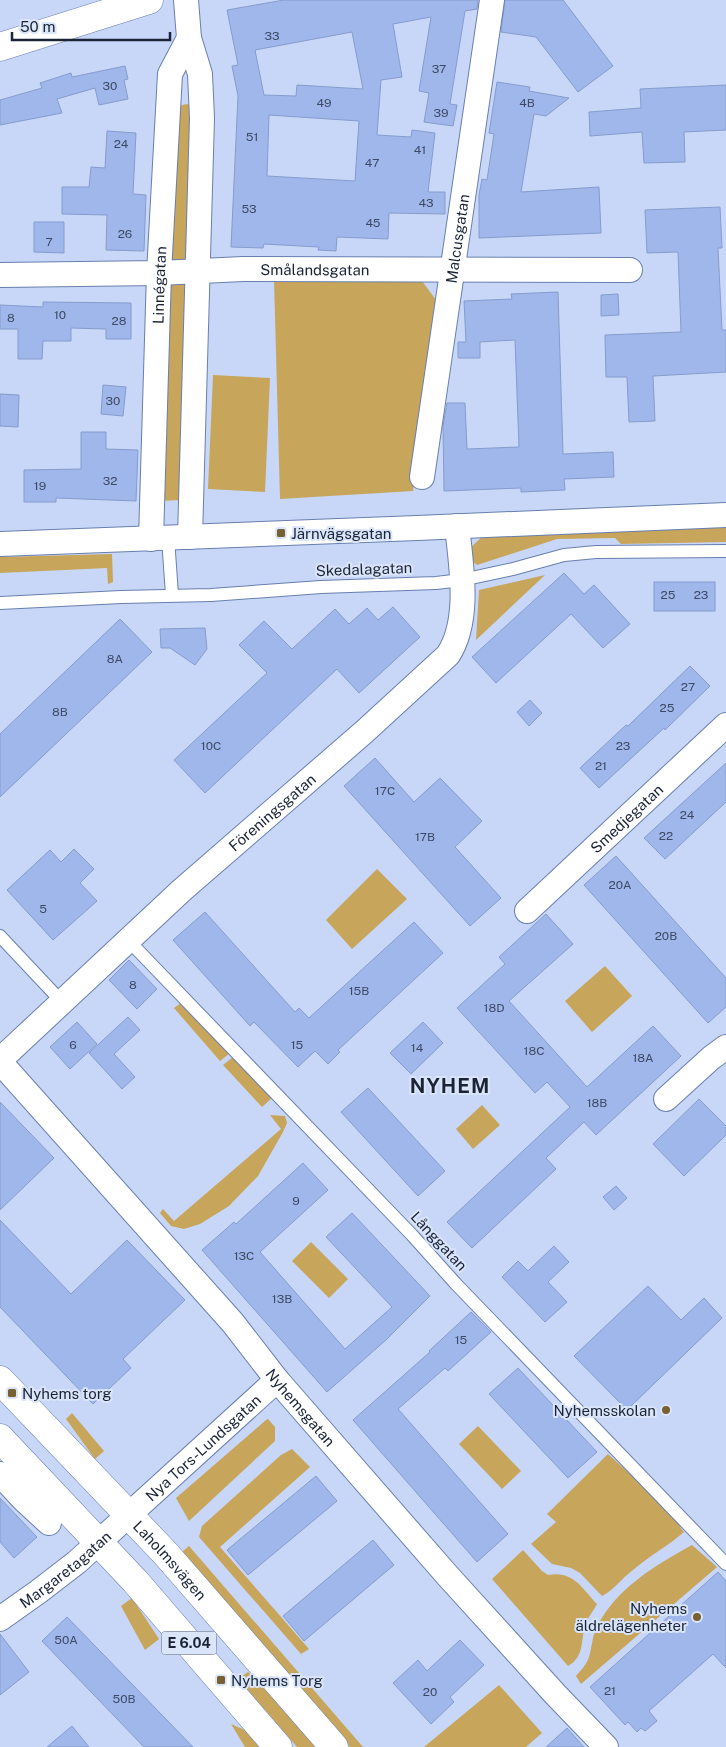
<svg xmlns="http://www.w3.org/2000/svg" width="726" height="1747" font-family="'Public Sans',sans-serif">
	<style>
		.green { fill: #c7a55b }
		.building { fill: #9fb7ea; stroke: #859ccd; fill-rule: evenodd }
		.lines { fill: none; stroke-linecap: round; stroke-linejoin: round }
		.service-casing { stroke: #687fae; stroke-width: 14 }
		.minor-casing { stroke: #687fae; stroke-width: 26 }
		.trunk-casing { stroke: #687fae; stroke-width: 29 }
		.service { stroke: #fff; stroke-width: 12 }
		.minor { stroke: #fff; stroke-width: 24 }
		.trunk { stroke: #fff; stroke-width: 28 }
		.poi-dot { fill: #776131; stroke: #dae5fa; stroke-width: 2 }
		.labels { text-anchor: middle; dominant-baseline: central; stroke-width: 4; stroke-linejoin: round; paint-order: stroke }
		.number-label { font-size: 12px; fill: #3c4964 }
		.shield { fill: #dae5fa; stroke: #545e72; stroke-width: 1 }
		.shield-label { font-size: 14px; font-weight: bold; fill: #1b2437 }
		.street-label { font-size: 15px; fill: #1b2437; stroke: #dae5fa }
		.poi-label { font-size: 15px; fill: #1b2437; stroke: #dae5fa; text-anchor: start }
		.district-label { font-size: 20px; font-weight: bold; letter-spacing: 1px; fill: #1b2437; stroke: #dae5fa }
	</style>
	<rect width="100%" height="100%" fill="#c8d7f7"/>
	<g class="green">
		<polygon points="187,104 194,107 191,260 168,263 178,106"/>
		<polygon points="274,279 422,281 439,304 413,491 280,499"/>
		<polygon points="167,280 190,280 182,500 159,501"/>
		<polygon points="213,375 270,378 265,492 208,489"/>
		<polygon points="726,525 726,542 621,544 615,538 557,539 477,565 472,561 470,548 484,535"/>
		<polygon points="112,554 113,582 108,584 107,568 0,573 0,557"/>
		<polygon points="545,575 476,640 479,590"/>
		<polygon points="377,869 407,899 352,949 326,920"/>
		<polygon points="605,966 632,996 592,1032 565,1001"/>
		<polygon points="181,1003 230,1053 220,1061 174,1008"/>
		<polygon points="233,1057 272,1098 262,1107 223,1065"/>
		<polygon points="482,1105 500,1125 473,1149 456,1129"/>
		<polygon points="270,1115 285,1116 287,1123 283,1132 258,1176 229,1206 200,1224 184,1229 171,1226 160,1213 163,1209 174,1221 281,1129"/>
		<polygon points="311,1242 348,1279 329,1298 292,1261"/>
		<polygon points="72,1413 104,1451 95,1459 66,1419"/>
		<polygon points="268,1419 275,1427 275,1441 189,1521 176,1498 266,1420"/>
		<polygon points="478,1426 521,1471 502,1489 459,1444"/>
		<polygon points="292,1449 310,1467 220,1547 309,1649 301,1654 199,1537 202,1526 281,1455"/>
		<path d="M608,1454L641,1484L683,1512L680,1527L684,1532C668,1546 649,1556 633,1570C622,1578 614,1590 602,1596L580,1573L571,1568L552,1564L531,1544L556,1522L547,1514Z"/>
		<path d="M692,1545L717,1567L581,1684L576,1676C581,1670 587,1664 589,1657C592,1647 592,1636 597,1627C616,1588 656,1565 692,1545Z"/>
		<polygon points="189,1546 363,1747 350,1747 182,1552"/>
		<path d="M523,1550L542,1571L548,1575C573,1570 582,1588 597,1604C594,1610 589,1616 586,1622C580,1638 586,1656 568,1666L492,1579Z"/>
		<polygon points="132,1598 159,1639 145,1650 121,1606"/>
		<polygon points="248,1672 270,1687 321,1747 297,1747 238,1679"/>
		<polygon points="499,1685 542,1733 526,1747 424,1747"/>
		<polygon points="231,1724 254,1734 264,1747 245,1747"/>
	</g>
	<g class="building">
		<path d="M284,0H478L477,9L465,11L450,104L457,105L453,126L424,122L429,93L419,91L431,17L393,24L402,77L381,80L377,135L411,137L412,130L435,133L428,192H445V214L389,213L388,239L337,237L336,251L318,250L319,247L264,244L263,248L231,247L238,96L232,66L238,65L227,10ZM352,32L363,89L297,85L296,96L264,95L255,50ZM269,115L359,121L355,181L267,176Z"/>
		<polygon points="505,0 563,0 613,66 578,92 536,37 501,32"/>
		<polygon points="125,66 128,79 124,80 128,99 99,105 95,88 57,99 62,113 0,125 0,100 42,88 40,83 71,73 72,77"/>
		<polygon points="497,82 530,87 529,91 569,98 546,116 534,114 521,192 599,187 601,233 479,238 479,195 482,179 487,180 494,134 489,133"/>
		<polygon points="726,85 726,130 684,132 685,162 644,163 642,132 590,136 589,112 641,108 640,89"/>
		<polygon points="107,131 136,133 133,194 146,195 144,251 106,250 107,215 62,214 62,187 89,187 91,167 105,168"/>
		<polygon points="720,207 722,248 718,248 722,330 726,330 726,372 653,376 655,421 629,422 627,377 606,377 605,335 681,332 678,252 647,253 645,210"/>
		<polygon points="34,222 64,222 64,253 34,252"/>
		<polygon points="558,292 563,454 613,452 614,477 564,479 565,490 521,492 521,488 444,491 443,426 447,403 465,403 467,449 519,447 515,340 480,342 480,358 458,358 458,342 466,342 464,301 512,299 511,294"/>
		<polygon points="618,294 619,315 601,316 601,295"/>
		<polygon points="43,302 131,303 131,339 106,339 106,329 71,328 71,341 43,341 42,359 18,359 18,329 0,329 0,305 43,307"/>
		<polygon points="103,385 126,387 123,416 101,414"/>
		<polygon points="0,394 19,395 18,427 0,426"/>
		<polygon points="81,432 106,432 106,449 138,450 136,501 56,498 56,502 24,502 24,470 81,469"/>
		<polygon points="564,573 584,594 594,585 630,624 603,648 571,614 496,683 472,657"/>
		<rect x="654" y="582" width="61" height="29"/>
		<polygon points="393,607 420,637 359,693 337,669 205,793 174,760 267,673 239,645 264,621 292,649 335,609 349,624 367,608 378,620"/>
		<polygon points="120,619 152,652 0,797 0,734"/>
		<polygon points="205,628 207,649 195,665 170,648 161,648 160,629"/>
		<polygon points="690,666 710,686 665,730 664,728 599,788 580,768 626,725 628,726"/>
		<polygon points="530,700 542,713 529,726 517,712"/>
		<polygon points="375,758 414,802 440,778 482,821 455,847 501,898 470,926 344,786"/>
		<polygon points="726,763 726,802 665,859 644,838"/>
		<polygon points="74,849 94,869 80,883 97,901 53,940 7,890 50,850 61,862"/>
		<polygon points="616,856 726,978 726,1007 708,1023 584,885"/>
		<polygon points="205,912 295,1012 299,1008 309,1018 414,922 443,953 338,1050 340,1052 328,1064 315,1051 298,1067 254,1022 250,1026 173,940"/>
		<polygon points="546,914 573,944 509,1001 587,1087 653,1026 681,1056 596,1135 584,1122 546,1158 556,1169 472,1248 447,1222 570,1107 547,1082 535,1093 457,1008 505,964 499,957"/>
		<polygon points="129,960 157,989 137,1009 109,980"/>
		<polygon points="128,1017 140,1030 114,1054 135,1077 122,1089 89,1053"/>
		<polygon points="77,1022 97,1044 70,1069 50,1047"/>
		<polygon points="423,1022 443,1043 411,1074 390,1053"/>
		<polygon points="368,1088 445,1171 418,1196 341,1112"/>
		<polygon points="699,1099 726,1126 726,1135 684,1176 653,1144"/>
		<polygon points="0,1102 54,1158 0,1210"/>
		<polygon points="303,1163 328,1190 260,1252 345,1349 392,1307 326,1237 352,1213 430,1296 387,1339 327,1392 202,1250 234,1222 236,1224"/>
		<polygon points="616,1186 627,1198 614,1210 603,1197"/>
		<polygon points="0,1220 71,1294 127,1240 185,1300 123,1359 131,1368 93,1404 0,1307"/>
		<polygon points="554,1246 569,1262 548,1282 567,1302 545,1322 502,1277 518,1261 528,1271"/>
		<polygon points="648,1286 681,1320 704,1298 722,1318 627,1410 574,1356"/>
		<polygon points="471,1312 491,1332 448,1371 445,1368 398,1409 508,1534 477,1562 353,1420 430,1352 429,1351"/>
		<polygon points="518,1368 597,1452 568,1478 489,1394"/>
		<polygon points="316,1476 337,1501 248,1575 227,1550"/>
		<polygon points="0,1498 37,1537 14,1558 0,1542"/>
		<polygon points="373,1540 394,1565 304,1641 283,1616"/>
		<polygon points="718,1572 726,1581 726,1668 713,1654 649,1711 657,1721 645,1731 641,1728 637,1732 628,1722 625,1725 590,1687"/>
		<polygon points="67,1617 193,1747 144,1747 42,1641"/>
		<polygon points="0,1634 29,1672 0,1695"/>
		<polygon points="460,1640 484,1665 450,1697 454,1702 431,1724 393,1683 418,1660 427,1671"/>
		<polygon points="72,1726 89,1747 47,1747"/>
		<polygon points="567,1728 584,1747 546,1747"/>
	</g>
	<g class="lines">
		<g class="service-casing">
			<g id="service">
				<polyline points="168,538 172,595"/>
				<polyline points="0,603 121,597 211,595 321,587 436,583 462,580 513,569 564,555 596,552 726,551"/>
				<polyline points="0,936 62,1002"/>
				<polyline points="128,940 412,1235 456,1284 726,1564"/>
			</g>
		</g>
		<g class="minor-casing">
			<g id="minor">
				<polyline points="186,0 189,38 200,74 202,118 190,537"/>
				<path id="s1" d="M0,275L159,273L243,269L630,270"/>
				<path id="s2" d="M422,477L492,0"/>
				<path id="s3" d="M151,539L159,273L170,74L189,38"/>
				<polyline points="0,544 417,528 726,515"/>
				<path id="s4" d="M527,911L726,725"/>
				<path id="s5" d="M0,1060L182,890L364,732L448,655C471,620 461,565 457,526"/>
				<path id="s6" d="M0,1062L233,1323L277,1380L447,1575L555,1694L606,1747"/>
				<polyline points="666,1099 711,1058 726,1047"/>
				<polyline points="0,1474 23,1499 49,1523"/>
				<path id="s7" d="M0,1619L38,1592L77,1562L277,1380"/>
			</g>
		</g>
		<g class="trunk-casing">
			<g id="trunk">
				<polyline points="0,47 149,0"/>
				<path id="s8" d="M0,1380L166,1554L334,1747"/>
				<polyline points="0,1438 135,1581 278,1747"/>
			</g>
		</g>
		<use href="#service" class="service"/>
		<use href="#minor" class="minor"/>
		<use href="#trunk" class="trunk"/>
	</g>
	<g class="poi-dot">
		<rect x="276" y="528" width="10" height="10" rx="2.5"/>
		<rect x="7" y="1388" width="10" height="10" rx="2.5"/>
		<circle cx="666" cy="1410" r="5"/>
		<circle cx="697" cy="1617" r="5"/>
		<rect x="216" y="1675" width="10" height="10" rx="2.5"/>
	</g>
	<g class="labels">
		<g class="number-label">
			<text x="272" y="36">33</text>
			<text x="439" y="69">37</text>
			<text x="110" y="86">30</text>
			<text x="324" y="103">49</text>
			<text x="527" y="103">4B</text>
			<text x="441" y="113">39</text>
			<text x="252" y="137">51</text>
			<text x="121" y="144">24</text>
			<text x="420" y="150">41</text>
			<text x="372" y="163">47</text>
			<text x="426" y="203">43</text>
			<text x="249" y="209">53</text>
			<text x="373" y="223">45</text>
			<text x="125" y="234">26</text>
			<text x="49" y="242">7</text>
			<text x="60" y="315">10</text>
			<text x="11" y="318">8</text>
			<text x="119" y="321">28</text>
			<text x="113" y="401">30</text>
			<text x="110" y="481">32</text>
			<text x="40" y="486">19</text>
			<text x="668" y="595">25</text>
			<text x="701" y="595">23</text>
			<text x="115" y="659">8A</text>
			<text x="688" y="687">27</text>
			<text x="667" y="708">25</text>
			<text x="60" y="712">8B</text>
			<text x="211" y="746">10C</text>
			<text x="623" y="746">23</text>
			<text x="601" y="766">21</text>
			<text x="385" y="791">17C</text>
			<text x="687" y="815">24</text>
			<text x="666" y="836">22</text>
			<text x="425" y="837">17B</text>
			<text x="620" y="885">20A</text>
			<text x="43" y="909">5</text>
			<text x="666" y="936">20B</text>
			<text x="133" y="985">8</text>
			<text x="359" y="991">15B</text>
			<text x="494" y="1008">18D</text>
			<text x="73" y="1045">6</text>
			<text x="297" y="1045">15</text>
			<text x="417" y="1048">14</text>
			<text x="534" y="1051">18C</text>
			<text x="643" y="1058">18A</text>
			<text x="597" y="1103">18B</text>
			<text x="296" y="1201">9</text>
			<text x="244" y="1256">13C</text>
			<text x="282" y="1299">13B</text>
			<text x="461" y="1340">15</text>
			<text x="66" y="1640">50A</text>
			<text x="610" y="1691">21</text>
			<text x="430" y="1692">20</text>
			<text x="124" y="1699">50B</text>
		</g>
		<rect class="shield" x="161.5" y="1631.5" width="55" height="23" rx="4"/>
		<g class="shield-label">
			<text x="189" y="1643">E 6.04</text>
		</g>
		<g class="street-label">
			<text stroke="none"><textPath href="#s2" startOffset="241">Malcusgatan</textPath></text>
			<text stroke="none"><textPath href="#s1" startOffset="315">Smålandsgatan</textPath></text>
			<text stroke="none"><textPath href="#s3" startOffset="254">Linnégatan</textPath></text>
			<text transform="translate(364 569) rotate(-2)">Skedalagatan</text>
			<text stroke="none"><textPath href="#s5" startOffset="368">Föreningsgatan</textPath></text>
			<text stroke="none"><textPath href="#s4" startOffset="136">Smedjegatan</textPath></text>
			<text transform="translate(439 1241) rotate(47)">Långgatan</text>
			<text stroke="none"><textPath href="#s6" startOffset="458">Nyhemsgatan</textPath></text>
			<text stroke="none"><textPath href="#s7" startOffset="266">Nya Tors-Lundsgatan</textPath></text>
			<text stroke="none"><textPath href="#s8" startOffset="248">Laholmsvägen</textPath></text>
			<text stroke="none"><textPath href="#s7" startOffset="82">Margaretagatan</textPath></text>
		</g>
		<g class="poi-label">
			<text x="291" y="533">Järnvägsgatan</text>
			<text x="22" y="1393">Nyhems torg</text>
			<text x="656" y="1410" text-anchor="end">Nyhemsskolan</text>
			<text x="687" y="1608" text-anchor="end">Nyhems<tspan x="687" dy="17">äldrelägenheter</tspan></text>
			<text x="231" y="1680">Nyhems Torg</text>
		</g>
		<g class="district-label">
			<text x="450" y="1086">NYHEM</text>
		</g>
	</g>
	<path d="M12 32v8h158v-8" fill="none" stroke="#1b2437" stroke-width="2.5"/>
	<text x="20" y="32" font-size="15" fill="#1b2437" stroke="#dae5fa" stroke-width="4" paint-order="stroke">50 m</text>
</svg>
